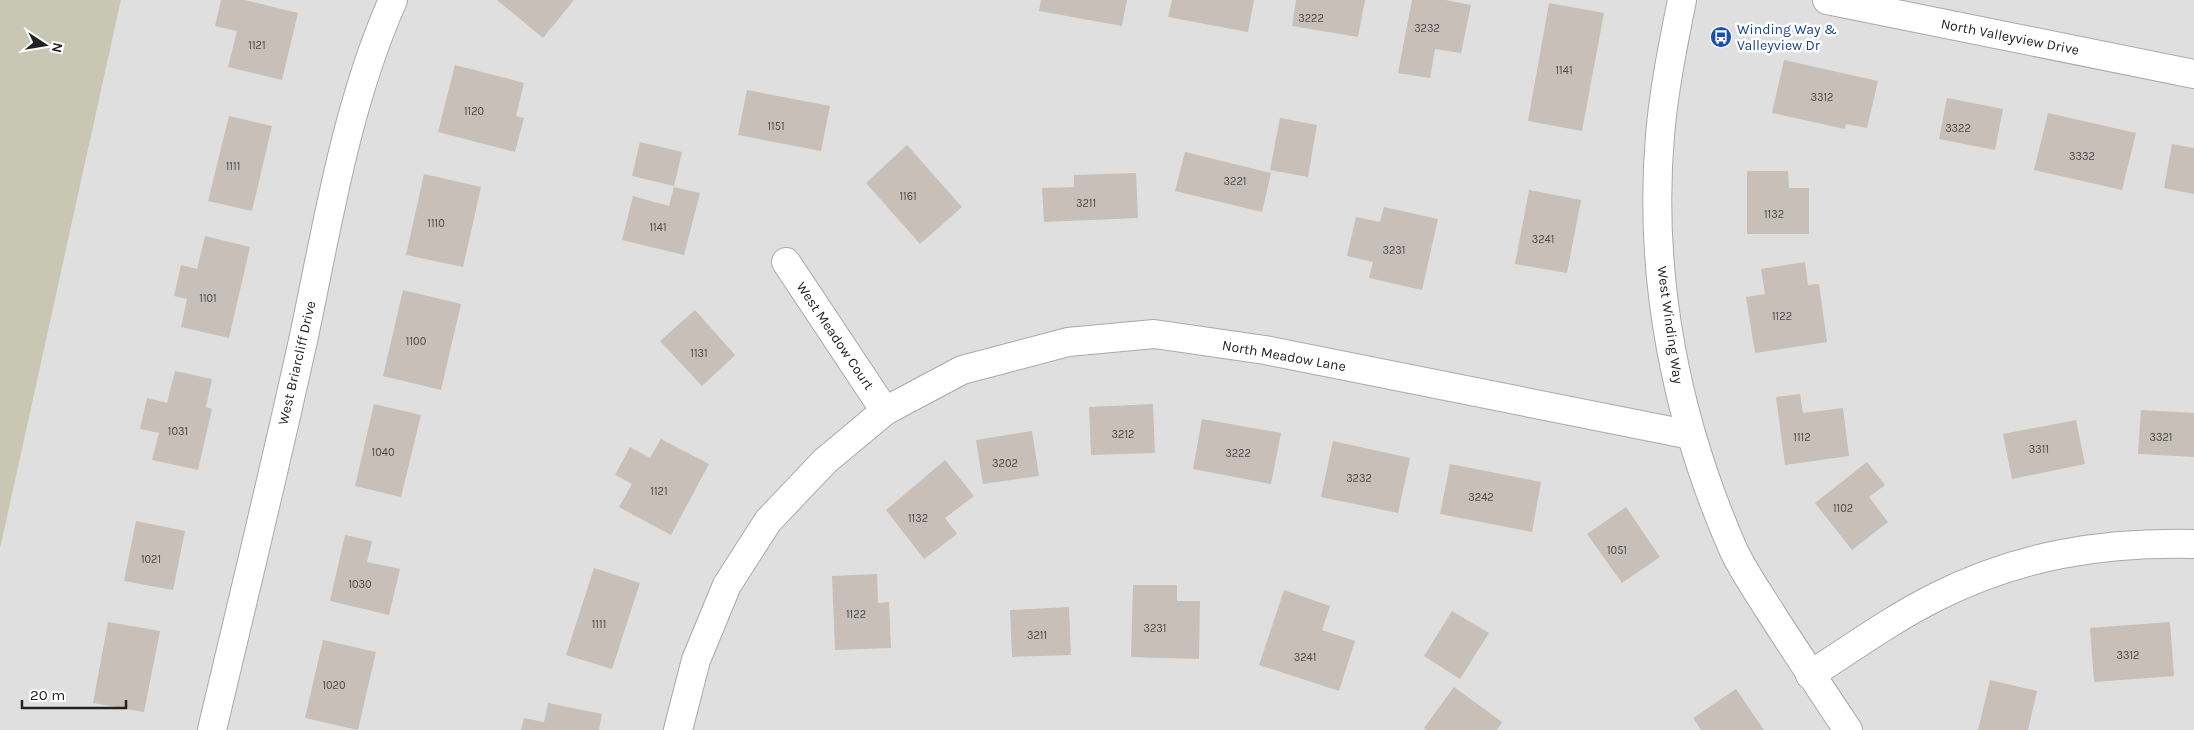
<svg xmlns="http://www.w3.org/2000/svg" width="2194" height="730" font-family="Karla,sans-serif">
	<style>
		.residential { fill: #e0dfdf }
		.construction { fill: #c7c7b4 }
		.building { fill: #c7bfb8 }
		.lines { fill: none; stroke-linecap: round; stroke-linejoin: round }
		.street-casing { stroke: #a9a9a9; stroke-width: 30 }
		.street { stroke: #fff; stroke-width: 28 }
		.labels { text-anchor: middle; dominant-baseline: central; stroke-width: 5; stroke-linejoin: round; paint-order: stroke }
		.number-label { font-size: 11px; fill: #4b4948 }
		.transit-label { font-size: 14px; fill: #164399; stroke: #fff; text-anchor: start }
		.street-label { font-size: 14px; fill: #222; stroke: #fff }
	</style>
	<rect width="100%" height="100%" fill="#f2efe9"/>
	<polygon class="residential" points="121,0 2194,0 2194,730 0,730 0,549"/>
	<polygon class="construction" points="0,0 121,0 0,549"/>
	<g class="building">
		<polygon points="221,0 245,0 298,13 282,80 228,67 237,31 215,26"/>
		<polygon points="497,0 574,0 543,38"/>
		<polygon points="1041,0 1127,0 1122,26 1039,11"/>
		<polygon points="1172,0 1254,0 1248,32 1168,17"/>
		<polygon points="1296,0 1365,0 1358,37 1292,26"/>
		<polygon points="1412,0 1446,0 1471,5 1461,53 1435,49 1430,78 1398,73"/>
		<polygon points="1549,3 1604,13 1582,131 1528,121"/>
		<polygon points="1784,60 1878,81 1867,128 1846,124 1845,129 1772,113"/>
		<polygon points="455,65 524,83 516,116 524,118 515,152 438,132"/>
		<polygon points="747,90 830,106 821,151 738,135"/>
		<polygon points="1947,98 2003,109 1995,150 1939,139"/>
		<polygon points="2048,113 2136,133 2122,190 2034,170"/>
		<polygon points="229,116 272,126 252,211 208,201"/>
		<polygon points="1280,118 1317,125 1308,177 1270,170"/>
		<polygon points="640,142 682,152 674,186 632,176"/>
		<polygon points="2172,144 2194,148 2194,194 2164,188"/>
		<polygon points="907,145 962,207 920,244 866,183"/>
		<polygon points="1185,152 1271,173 1262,212 1175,191"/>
		<polygon points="1747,171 1788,171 1789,188 1809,188 1809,234 1747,234"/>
		<polygon points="1136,173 1138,218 1044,222 1042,188 1074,187 1074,175"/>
		<polygon points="424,174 481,187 463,267 406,255"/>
		<polygon points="674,187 700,193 684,255 622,240 633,196 669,206"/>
		<polygon points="1529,190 1581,200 1567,273 1515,264"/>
		<polygon points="1384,207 1438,219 1422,290 1369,278 1373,262 1347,256 1356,217 1380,222"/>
		<polygon points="205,236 250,247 229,338 181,327 187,299 174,296 181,265 197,269"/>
		<polygon points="1805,262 1808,285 1819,284 1827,342 1755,353 1746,297 1765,294 1761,269"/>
		<polygon points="403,290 461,304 441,390 383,376"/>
		<polygon points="695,310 735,355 702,386 660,341"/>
		<polygon points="175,371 212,379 206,407 212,409 198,470 152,460 159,433 140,429 147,398 167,403"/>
		<polygon points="1800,394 1803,413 1843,408 1849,456 1785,465 1776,397"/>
		<polygon points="374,404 421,415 401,497 355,486"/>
		<polygon points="1153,404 1155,453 1091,455 1089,407"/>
		<polygon points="2141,410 2194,413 2194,457 2138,454"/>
		<polygon points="1202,419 1281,433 1271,484 1193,469"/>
		<polygon points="2076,420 2085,464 2012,479 2003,434"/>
		<polygon points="1032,431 1039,476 983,484 976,440"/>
		<polygon points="661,439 709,464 671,535 619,507 632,484 615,475 630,447 650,458"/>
		<polygon points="1333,441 1410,458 1398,513 1321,497"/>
		<polygon points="945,460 974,496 945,518 957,534 924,559 886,510"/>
		<polygon points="1867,462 1885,485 1869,497 1888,522 1852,550 1815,503"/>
		<polygon points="1450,464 1541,482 1532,532 1440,514"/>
		<polygon points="1626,507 1660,557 1622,583 1587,534"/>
		<polygon points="136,521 185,531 173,590 124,581"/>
		<polygon points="345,535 372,541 367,562 400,569 389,615 330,601"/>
		<polygon points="594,568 640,583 612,669 566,655"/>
		<polygon points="877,574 878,603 889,602 891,648 835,650 832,576"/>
		<polygon points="1133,585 1177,585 1177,601 1200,601 1199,659 1131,657"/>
		<polygon points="1284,590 1330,606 1322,630 1355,641 1339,691 1259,665"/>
		<polygon points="1069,607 1071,655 1012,657 1010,610"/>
		<polygon points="1452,611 1489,633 1460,679 1424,656"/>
		<polygon points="108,622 160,631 144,712 93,703"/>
		<polygon points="2170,622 2174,676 2094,682 2090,628"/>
		<polygon points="323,640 376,652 358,730 305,718"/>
		<polygon points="1990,680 2037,691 2028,730 1978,730"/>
		<polygon points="1454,687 1502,722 1497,730 1427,730 1424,728"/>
		<polygon points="1736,689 1764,730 1701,730 1693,718"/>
		<polygon points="548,703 602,714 599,730 521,730 524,718 544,722"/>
	</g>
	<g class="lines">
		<g class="street-casing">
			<g id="street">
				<path d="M1682,0C1673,45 1664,89 1660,135C1648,277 1676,419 1733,549C1743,571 1758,592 1771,613C1796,652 1822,691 1848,730"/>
				<polyline points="1827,0 2194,74"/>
				<polyline points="786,262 885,411"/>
				<path d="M1810,675C1852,648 1892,619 1936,597C2019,555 2102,542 2194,544"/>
				<path d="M212,730C243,599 275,468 304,336C328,223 346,106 393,0"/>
				<polyline points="678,730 696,660 727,585 768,521 825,461 885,411 962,370 1068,342 1154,334 1265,350 1691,435"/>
			</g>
		</g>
		<use href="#street" class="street"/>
	</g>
	<defs>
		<g id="bus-disc" transform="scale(1.125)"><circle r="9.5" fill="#1a4fb4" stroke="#fff"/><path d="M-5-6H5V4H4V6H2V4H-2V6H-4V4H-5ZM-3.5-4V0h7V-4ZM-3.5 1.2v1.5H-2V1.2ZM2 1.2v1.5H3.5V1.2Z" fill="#fff"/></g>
	</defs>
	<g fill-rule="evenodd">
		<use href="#bus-disc" x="1721" y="37"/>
	</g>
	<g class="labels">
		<g class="number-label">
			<text x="1311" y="18">3222</text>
			<text x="1427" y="28">3232</text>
			<text x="257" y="45">1121</text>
			<text x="1564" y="70">1141</text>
			<text x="1822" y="97">3312</text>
			<text x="474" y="111">1120</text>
			<text x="776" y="126">1151</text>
			<text x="1958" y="128">3322</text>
			<text x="2082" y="156">3332</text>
			<text x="233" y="166">1111</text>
			<text x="1235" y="181">3221</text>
			<text x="908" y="196">1161</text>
			<text x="1086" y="203">3211</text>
			<text x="1774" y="214">1132</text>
			<text x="436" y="223">1110</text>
			<text x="658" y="227">1141</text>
			<text x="1543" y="239">3241</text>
			<text x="1394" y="250">3231</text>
			<text x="208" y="298">1101</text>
			<text x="1782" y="316">1122</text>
			<text x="416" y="341">1100</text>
			<text x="699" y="353">1131</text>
			<text x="178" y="431">1031</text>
			<text x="1123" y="434">3212</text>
			<text x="1802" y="437">1112</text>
			<text x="2161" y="437">3321</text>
			<text x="2039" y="449">3311</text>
			<text x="383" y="452">1040</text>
			<text x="1238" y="453">3222</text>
			<text x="1005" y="463">3202</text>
			<text x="1359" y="478">3232</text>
			<text x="659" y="491">1121</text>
			<text x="1481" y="497">3242</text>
			<text x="1843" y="508">1102</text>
			<text x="918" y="518">1132</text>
			<text x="1617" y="550">1051</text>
			<text x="151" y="559">1021</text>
			<text x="360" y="584">1030</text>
			<text x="856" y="614">1122</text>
			<text x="599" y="624">1111</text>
			<text x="1155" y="628">3231</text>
			<text x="1037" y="635">3211</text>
			<text x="2128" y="655">3312</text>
			<text x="1305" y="657">3241</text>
			<text x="334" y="685">1020</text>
		</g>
		<g class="transit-label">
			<text x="1737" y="29">Winding Way &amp;<tspan x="1737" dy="16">Valleyview Dr</tspan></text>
		</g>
		<g class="street-label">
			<text transform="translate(2010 37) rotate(11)">North Valleyview Drive</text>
			<text transform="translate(1670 325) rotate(82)">West Winding Way</text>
			<text transform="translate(835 336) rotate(56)">West Meadow Court</text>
			<text transform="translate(1284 356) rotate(10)">North Meadow Lane</text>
			<text transform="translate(297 363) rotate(-77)">West Briarcliff Drive</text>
		</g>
	</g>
	<g transform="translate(45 45) rotate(102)" stroke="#ffffff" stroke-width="4" paint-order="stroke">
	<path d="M0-4L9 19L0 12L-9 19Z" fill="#222222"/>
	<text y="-8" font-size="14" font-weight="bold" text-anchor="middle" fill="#222222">N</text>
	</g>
	<path d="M22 700v8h104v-8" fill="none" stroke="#222222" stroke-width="2.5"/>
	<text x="30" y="700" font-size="15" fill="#222222" stroke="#ffffff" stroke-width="4" paint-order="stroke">20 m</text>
</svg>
